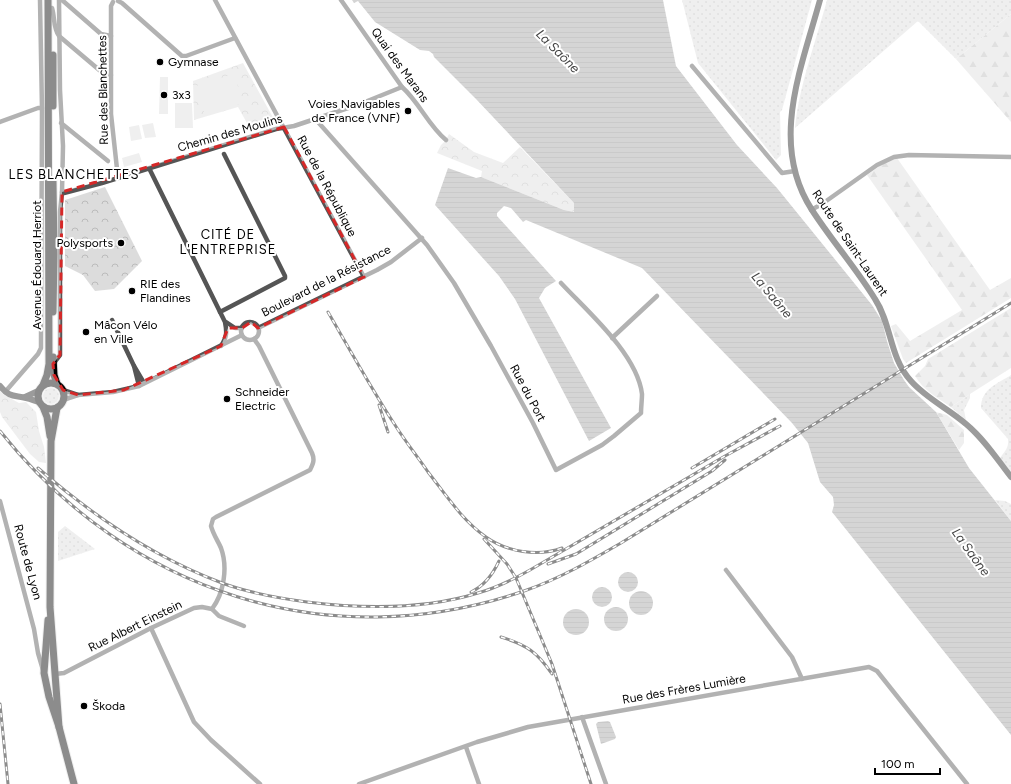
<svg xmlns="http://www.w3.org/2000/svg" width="1011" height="784" font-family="Figtree,sans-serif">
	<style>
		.grass { fill: url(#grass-dots) }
		.forest { fill: url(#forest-firs) }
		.park { fill: url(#park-crowns) }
		.pitch { fill: #dcdcdc }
		.water { fill: url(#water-rules) }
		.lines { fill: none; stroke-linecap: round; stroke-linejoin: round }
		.primary-casing { stroke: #dbdbdb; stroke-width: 9 }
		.minor { stroke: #555; stroke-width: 4.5 }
		.secondary { stroke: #222; stroke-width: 6 }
		.primary { stroke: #000; stroke-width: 7 }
		.rail-casing { stroke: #000; stroke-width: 3 }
		.rail { stroke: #fff; stroke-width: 1.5; stroke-dasharray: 4.5; stroke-linecap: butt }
		.marked { fill: none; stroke: #d62828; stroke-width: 3; stroke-dasharray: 8 5; stroke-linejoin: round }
		.poi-dot { fill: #000; stroke: #fff; stroke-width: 1.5 }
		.labels { text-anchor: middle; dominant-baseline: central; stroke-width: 4; stroke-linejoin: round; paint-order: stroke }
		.poi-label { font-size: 12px; fill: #000; stroke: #fff; text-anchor: start }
		.street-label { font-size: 12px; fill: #000; stroke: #fff }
		.water-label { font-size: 13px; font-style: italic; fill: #444; stroke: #fff }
		.neighbourhood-label { font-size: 13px; letter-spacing: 1px; fill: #000; stroke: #fff }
	</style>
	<defs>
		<pattern id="grass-dots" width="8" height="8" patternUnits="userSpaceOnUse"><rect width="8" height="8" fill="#dcdcdc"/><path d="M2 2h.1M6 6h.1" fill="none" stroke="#bbb" stroke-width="1.8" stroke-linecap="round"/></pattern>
		<pattern id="forest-firs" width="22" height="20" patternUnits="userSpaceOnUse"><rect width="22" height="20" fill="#dcdcdc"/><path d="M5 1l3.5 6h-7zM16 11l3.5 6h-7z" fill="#bbb"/></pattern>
		<pattern id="park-crowns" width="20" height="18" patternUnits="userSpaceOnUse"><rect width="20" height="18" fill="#dcdcdc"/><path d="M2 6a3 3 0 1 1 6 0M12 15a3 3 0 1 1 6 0" fill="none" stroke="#bbb"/></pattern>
		<pattern id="water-rules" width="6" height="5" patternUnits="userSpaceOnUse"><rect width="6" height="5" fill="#a3a3a3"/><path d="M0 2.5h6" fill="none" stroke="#8b8b8b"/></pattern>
	</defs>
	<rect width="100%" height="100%" fill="#fff"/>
	<g class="grass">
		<polygon points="682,0 812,0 782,110 780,112 781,155 776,160 698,63"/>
		<path d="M827,0H1011V14L956,59L918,21L795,128C799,86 816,41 827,0Z"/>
		<path d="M1011,375V472L1000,458C1005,451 1009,448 1008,439L981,408C981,389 997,384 1011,375Z"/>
		<circle cx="51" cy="396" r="8"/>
		<polygon points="970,394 970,398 964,410 966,420 951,407"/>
		<polygon points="995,500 1005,501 1011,504 1011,521"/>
		<polygon points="65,526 95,549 58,561 58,532"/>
	</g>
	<g class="forest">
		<polygon points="1011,14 1011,122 956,59"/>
		<polygon points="897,158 990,290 1011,278 1011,298 906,363 903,359 891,326 896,324 910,341 962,310 867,175 884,163"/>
		<path d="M1011,308V368L970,394L951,407C938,398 924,391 915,376L925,366L928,359Z"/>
		<polygon points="936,412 947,415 964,430 964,443 959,450"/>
	</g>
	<g class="park">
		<polygon points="243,63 276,123 272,126 252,132 238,107 194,120 193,81"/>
		<polygon points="449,134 474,152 503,163 520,147 574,203 574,212 564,210 481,177 482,171 437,153 441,145 446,140"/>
		<polygon points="105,187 142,261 114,289 95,291 83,275 65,266 65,200"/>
		<polygon points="0,391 10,398 19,403 26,402 36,412 39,431 44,447 46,463 39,462 30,454 2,417 0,412"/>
	</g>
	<g class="pitch">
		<polygon points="234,74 243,103 205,115 196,86"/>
		<polygon points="160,77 168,77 168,114 159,114"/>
		<polygon points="175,103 192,103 193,128 175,128"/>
		<polygon points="153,123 156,137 145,138 142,125"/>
		<polygon points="139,125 142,139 131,141 129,127"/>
		<polygon points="139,153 142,162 124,167 122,158"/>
		<polygon points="122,235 127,248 120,251 115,238"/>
	</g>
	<g class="water">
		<polygon points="352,0 663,0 676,66 737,145 777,188 872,305 882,321 887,341 894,363 904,380 909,387 936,412 969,468 1011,521 1011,735 832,512 834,505 833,497 820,482 808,443 792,423 642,268 526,220 523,222 511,208 504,206 497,213 497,216 556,281 545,288 539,298 611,428 589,441 515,299 499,276 435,205 448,168 476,178 481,177 564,210 574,212 574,203 476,99 434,57 433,54 429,51 420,50 375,22 358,1 354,3"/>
		<circle cx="628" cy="582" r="10"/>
		<circle cx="602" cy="597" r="10"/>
		<circle cx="641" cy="603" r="12"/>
		<circle cx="616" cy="619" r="12"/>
		<circle cx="576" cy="622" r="13"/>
		<polygon points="608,721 610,722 616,737 615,739 601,744 596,724 598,722"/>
	</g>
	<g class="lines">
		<g class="primary-casing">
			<g id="primary">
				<polyline points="53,55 53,106"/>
				<polyline points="53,181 54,255 53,312"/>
				<polyline points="53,357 54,375 57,384"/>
				<circle cx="51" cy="396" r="13"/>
				<polyline points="43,385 47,375 49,364 48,0"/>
				<polyline points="43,407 47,417 50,436"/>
				<polyline points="57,408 51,441 50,607 59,727"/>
				<polyline points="48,620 44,673 49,697 59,727 74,784"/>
			</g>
		</g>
		<g class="minor">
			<polyline points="62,0 101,34 111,36"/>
			<polyline points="215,0 364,277"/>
			<path d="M341,0L402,87C419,102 428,125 446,140"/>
			<polyline points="118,1 122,3 182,56 186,56 235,38"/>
			<polyline points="113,2 111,6 111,114 118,178"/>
			<path d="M52,8C55,18 53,28 59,36L104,74L111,75"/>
			<polyline points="692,66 782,173 795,171"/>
			<polyline points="0,122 38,108 42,108"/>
			<path d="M318,122L427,245L454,283L491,346L533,423L556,470L602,445L614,436L641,413C641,407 642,400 642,394C637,354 587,311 561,283"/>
			<polyline points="61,123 108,161"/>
			<path d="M149,168L225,322C227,332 227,337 221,346"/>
			<polyline points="62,192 64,193 102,183 276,129 294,126 360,104 402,87"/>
			<polyline points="811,210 822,204 877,165 894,157 909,155 1011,157"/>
			<polyline points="220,312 285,278 285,276 224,154"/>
			<polyline points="112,320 134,366"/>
			<polyline points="226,322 235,328 242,328"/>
			<circle cx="250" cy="331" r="9"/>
			<polyline points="258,328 377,270 391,262 422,238"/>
			<polyline points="612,338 657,296"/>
			<polyline points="53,364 60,355 60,212 62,192 63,146 60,90 59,0"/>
			<polyline points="139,386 134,366 144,383"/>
			<polyline points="63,390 78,395"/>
			<polyline points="5,392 38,354 41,348 41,341 42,109 40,0"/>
			<polyline points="63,400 78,395 113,392 139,386 242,335"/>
			<polyline points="0,501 34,629 38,653 43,670"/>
			<polyline points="726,570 792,657 802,679"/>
			<polyline points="212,609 219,616 244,626"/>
			<polyline points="151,628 194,722 211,740 260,784"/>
			<path d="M55,674L64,673L151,628L194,608L202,607L212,609C224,593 228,567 221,548C218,541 213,534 211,526L213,519L216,517L310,470C313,464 315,460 312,453L259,346L254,339"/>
			<polyline points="582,717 606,784"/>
			<polyline points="466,747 479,784"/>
			<polyline points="359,784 477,742 528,727 869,667 877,671 967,784"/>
		</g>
		<g class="secondary">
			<path d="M820,0C801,69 769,144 812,210C832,241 856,268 875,299C892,325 889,357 911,381C927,399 949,409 966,424C984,439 997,459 1011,477"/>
			<path d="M0,386C10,398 14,395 26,398C31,399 35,401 39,402"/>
			<polyline points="25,397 38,391"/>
		</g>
		<use href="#primary" class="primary"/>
		<g class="rail-casing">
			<g id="rail">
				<path d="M328,312C350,350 371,388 395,425C405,441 417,456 428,472C446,495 462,520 486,537C507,552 538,557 562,548"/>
				<polyline points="379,405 388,432"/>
				<path d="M0,431C128,592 328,658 524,591C559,579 590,561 621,543L1011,303"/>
				<path d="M38,468C93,516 153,557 222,583C249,593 278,598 307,602C364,609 423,610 478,593C496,588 514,579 530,570L725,456L780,426"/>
				<polyline points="692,468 775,419"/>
				<polyline points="484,539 507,564 516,578 552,664 591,784"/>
				<polyline points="548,564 576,554 712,471 725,460"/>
				<path d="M471,592C484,586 493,574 499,561"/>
				<path d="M501,637C527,645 537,652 552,674"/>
				<polyline points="0,704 8,784"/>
			</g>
		</g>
		<use href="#rail" class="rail"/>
	</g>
	<path d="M0 0H1011V784H0ZM284,127L364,277L258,328L251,322L242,328H228L221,346L124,390L78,395L63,390L54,375L53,364L60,355L62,192Z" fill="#fff" fill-opacity=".55" fill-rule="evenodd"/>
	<path class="marked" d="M284,127L364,277L258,328L251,322L242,328H228L221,346L124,390L78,395L63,390L54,375L53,364L60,355L62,192Z"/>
	<g class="poi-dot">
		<circle cx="160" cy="62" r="4"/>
		<circle cx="164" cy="95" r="4"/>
		<circle cx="408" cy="111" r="4"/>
		<circle cx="121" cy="243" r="4"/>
		<circle cx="132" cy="291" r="4"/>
		<circle cx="86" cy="332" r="4"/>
		<circle cx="227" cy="399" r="4"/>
		<circle cx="84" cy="706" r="4"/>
	</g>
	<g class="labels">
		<g class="poi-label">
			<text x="168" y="62">Gymnase</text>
			<text x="172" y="95">3x3</text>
			<text x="400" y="104" text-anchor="end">Voies Navigables<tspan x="400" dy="14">de France (VNF)</tspan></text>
			<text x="113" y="243" text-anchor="end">Polysports</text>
			<text x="140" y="284">RIE des<tspan x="140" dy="14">Flandines</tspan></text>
			<text x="94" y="325">Mâcon Vélo<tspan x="94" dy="14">en Ville</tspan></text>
			<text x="235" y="392">Schneider<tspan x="235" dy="14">Electric</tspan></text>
			<text x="92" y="706">Škoda</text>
		</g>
		<g class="street-label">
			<text transform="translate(400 65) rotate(54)">Quai des Marans</text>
			<text transform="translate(103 90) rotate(-91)">Rue des Blanchettes</text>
			<text transform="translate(230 133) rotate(-16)">Chemin des Moulins</text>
			<text transform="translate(327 186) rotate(62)">Rue de la République</text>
			<text transform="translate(850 243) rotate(56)">Route de Saint-Laurent</text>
			<text transform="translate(37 265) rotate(-90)">Avenue Édouard Herriot</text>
			<text transform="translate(326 281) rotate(-27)">Boulevard de la Résistance</text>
			<text transform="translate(528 393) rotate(62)">Rue du Port</text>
			<text transform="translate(28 562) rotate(75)">Route de Lyon</text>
			<text transform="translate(135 626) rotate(-26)">Rue Albert Einstein</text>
			<text transform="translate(684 689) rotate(-10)">Rue des Frères Lumière</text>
		</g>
		<g class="water-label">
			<text transform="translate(558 51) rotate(45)">La Saône</text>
			<text transform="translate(772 295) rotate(50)">La Saône</text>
			<text transform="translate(971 552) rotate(54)">La Saône</text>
		</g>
		<g class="neighbourhood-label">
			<text x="74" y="174">LES BLANCHETTES</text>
			<text x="228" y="234">CITÉ DE<tspan x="228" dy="15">L'ENTREPRISE</tspan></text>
		</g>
	</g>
	<path d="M875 768v6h65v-6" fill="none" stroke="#000000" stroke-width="2"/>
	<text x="881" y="768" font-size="12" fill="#000000" stroke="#ffffff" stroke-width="3" paint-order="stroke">100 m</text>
</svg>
